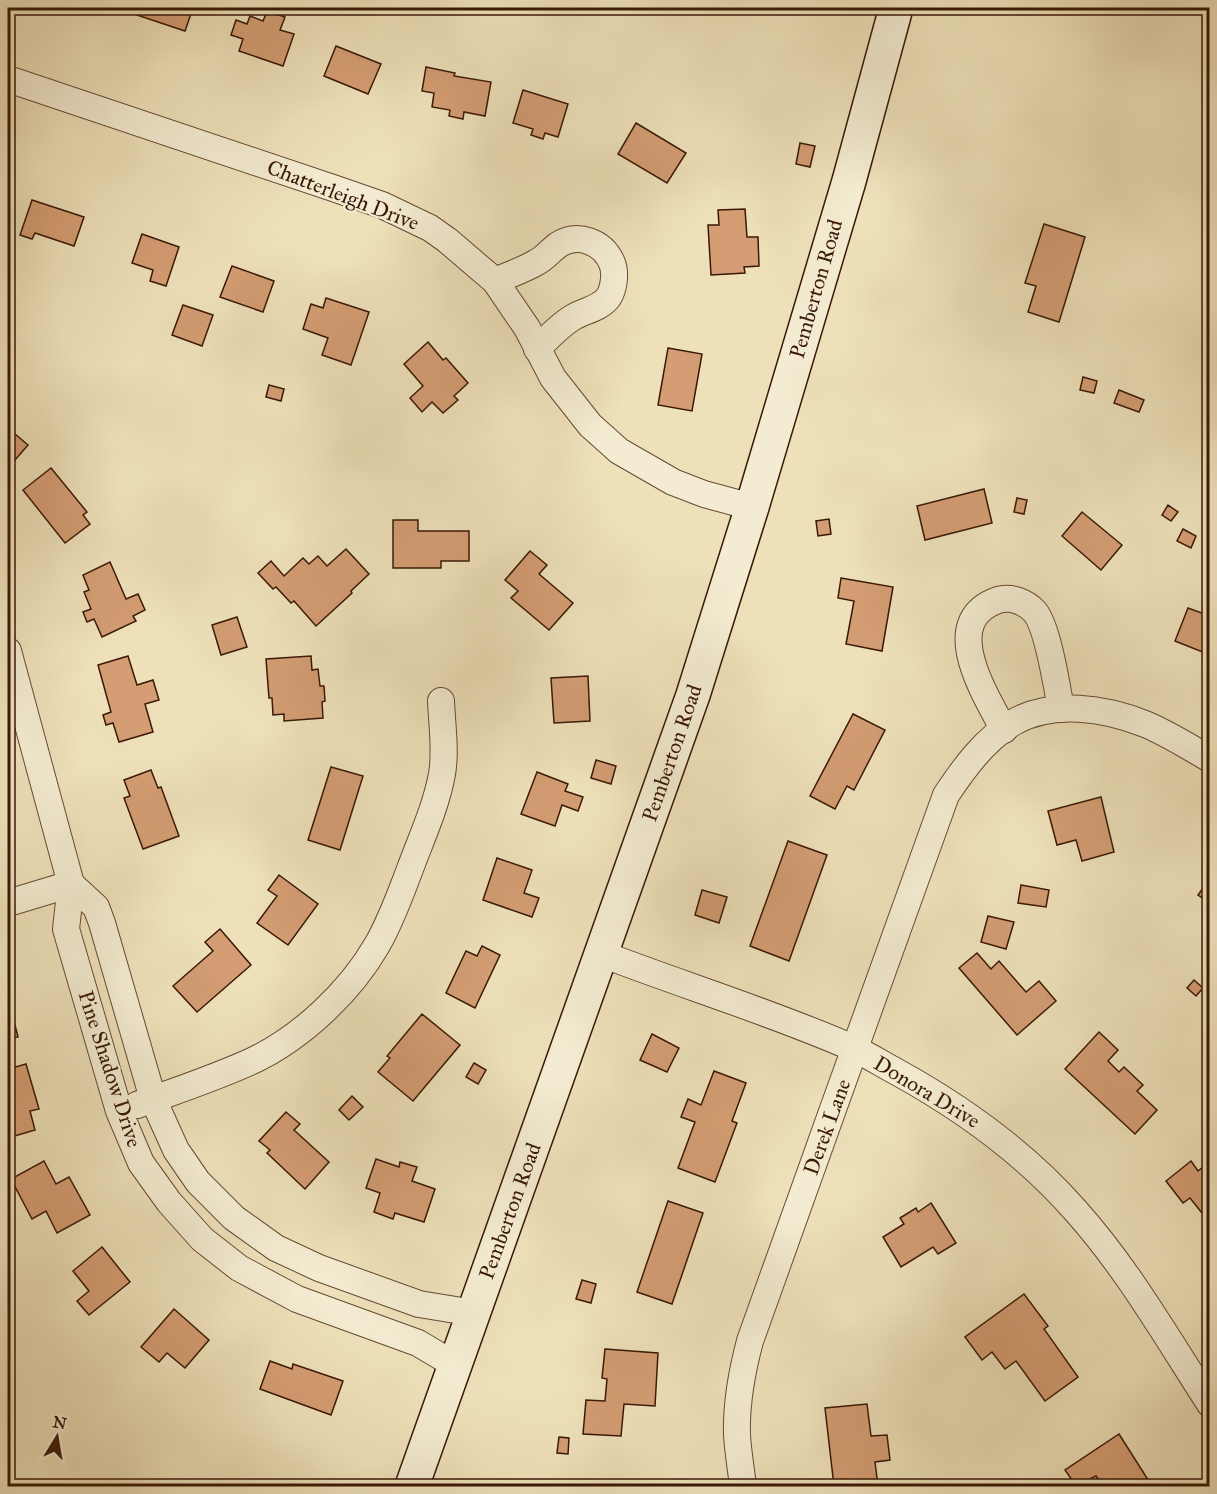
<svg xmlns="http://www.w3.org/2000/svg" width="1217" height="1494" font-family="'IM FELL Great Primer',serif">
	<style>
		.building { fill: #d49d73; stroke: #391806; stroke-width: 1.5 }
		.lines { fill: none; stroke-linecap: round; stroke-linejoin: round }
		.street-casing { stroke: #664a33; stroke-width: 28 }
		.secondary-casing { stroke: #391806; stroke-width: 36 }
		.street { stroke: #f4ecd2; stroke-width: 26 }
		.secondary { stroke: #f4ecd2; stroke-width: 33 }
		.labels { text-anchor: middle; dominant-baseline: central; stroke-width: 4.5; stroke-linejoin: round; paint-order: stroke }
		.street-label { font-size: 21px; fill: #391806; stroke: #f4ecd2 }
	</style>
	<rect width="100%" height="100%" fill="#eee1ba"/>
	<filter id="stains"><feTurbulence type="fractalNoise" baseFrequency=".00333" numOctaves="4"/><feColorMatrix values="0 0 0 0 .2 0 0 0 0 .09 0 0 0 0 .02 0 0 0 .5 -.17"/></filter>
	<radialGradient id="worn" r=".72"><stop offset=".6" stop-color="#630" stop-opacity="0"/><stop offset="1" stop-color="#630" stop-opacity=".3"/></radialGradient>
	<g class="building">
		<polygon points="139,8 193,8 185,31 137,15"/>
		<polygon points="267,11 285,17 280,30 294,34 283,66 239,51 243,39 231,35 236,20 247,24 250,16 263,21"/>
		<polygon points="336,46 381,64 368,94 324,76"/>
		<polygon points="426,67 455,73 454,76 491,82 485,116 464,112 463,119 449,116 450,110 432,107 434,93 422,91"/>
		<polygon points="523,90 568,104 558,137 545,133 543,139 531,135 533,129 513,123"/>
		<polygon points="636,123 686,153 667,183 618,154"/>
		<polygon points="800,143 815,146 810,167 796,164"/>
		<polygon points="32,200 84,217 74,246 35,233 32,239 20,235"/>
		<polygon points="745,209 747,237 758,237 759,266 744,267 745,273 711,275 708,225 719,225 718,210"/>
		<polygon points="1044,224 1085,237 1059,322 1028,312 1036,286 1025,283"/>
		<polygon points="142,234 179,247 166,286 150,281 153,270 132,263"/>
		<polygon points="232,266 274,281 263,312 220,297"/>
		<polygon points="326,298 369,312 351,365 322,355 328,338 303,329 311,304 323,308"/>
		<polygon points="183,305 213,315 202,346 172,335"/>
		<polygon points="428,342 443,360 446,358 468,383 454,396 458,400 443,413 432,402 422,412 410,398 423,386 404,364"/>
		<polygon points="668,348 702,354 692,411 658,405"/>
		<polygon points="1083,377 1097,381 1094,393 1080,390"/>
		<polygon points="269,385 284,389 281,401 266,397"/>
		<polygon points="1119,390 1144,400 1139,412 1114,403"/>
		<polygon points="8,428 28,445 8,468"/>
		<polygon points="51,468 87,512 83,515 90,524 65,543 23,490"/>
		<polygon points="984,489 992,523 925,540 917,506"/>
		<polygon points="1017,498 1027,500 1024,514 1014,512"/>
		<polygon points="1168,505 1178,512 1171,521 1162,515"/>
		<polygon points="1082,512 1122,545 1101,570 1062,536"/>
		<polygon points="829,519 831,534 818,536 816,521"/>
		<polygon points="393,520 418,520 418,531 469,531 469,561 441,561 441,568 393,568"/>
		<polygon points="1183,529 1196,536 1191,548 1177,541"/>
		<polygon points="346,549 369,574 351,591 352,593 316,626 294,601 291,603 276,587 273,589 258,573 271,561 284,576 303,558 309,564 318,556 327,566"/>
		<polygon points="530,551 547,565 539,574 573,603 549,630 511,598 518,591 505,580"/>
		<polygon points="110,562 126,599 138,594 145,610 133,616 136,621 102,637 94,619 87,622 83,612 91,609 84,592 89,590 83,575"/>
		<polygon points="841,578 893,587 882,651 846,644 854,601 838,598"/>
		<polygon points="1188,608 1210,616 1210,655 1175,641"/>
		<polygon points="237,617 247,647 221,655 212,625"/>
		<polygon points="128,656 137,685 153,680 159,700 145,704 153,732 119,742 113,723 106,725 103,715 111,712 98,665"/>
		<polygon points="311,656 312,670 318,669 320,686 324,686 325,701 322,702 323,718 284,721 284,714 273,715 272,698 269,698 266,659"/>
		<polygon points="588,676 590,721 554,723 551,678"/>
		<polygon points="853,714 885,730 854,790 847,786 835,809 810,796"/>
		<polygon points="596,760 616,766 611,784 591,778"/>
		<polygon points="331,767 363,776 340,850 308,840"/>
		<polygon points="151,770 158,788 161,787 179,836 143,849 124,798 130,796 124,780"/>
		<polygon points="537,772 568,784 565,791 583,797 578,811 562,805 555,826 521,814"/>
		<polygon points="1101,797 1114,852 1082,861 1076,840 1057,845 1048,811"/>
		<polygon points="788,841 827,855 789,961 750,946"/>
		<polygon points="497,858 532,870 524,893 539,898 532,917 483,900"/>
		<polygon points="279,875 318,904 288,945 257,923 277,896 268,890"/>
		<polygon points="1210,878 1210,903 1198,895"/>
		<polygon points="1021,885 1049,890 1046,907 1018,903"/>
		<polygon points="702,890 727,897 719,923 695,915"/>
		<polygon points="988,916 1014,922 1006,949 981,942"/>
		<polygon points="220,929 251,965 197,1012 173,986 213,951 205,942"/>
		<polygon points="482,946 500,955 475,1008 446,993 466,951 477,956"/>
		<polygon points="977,953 991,969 999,961 1026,992 1039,981 1056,1001 1017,1035 959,968"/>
		<polygon points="1194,980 1203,988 1196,996 1187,988"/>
		<polygon points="8,997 18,1037 8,1039"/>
		<polygon points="422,1014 460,1045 413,1101 378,1072 390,1058 387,1056"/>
		<polygon points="1099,1032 1118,1050 1108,1061 1119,1072 1124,1067 1143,1085 1137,1091 1157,1110 1135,1134 1065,1069"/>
		<polygon points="652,1034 679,1048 667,1072 640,1060"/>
		<polygon points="474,1063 486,1070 478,1084 466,1077"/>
		<polygon points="26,1064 39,1109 30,1111 35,1130 8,1138 8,1069"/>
		<polygon points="714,1071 746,1083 732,1121 737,1123 715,1182 678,1168 695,1122 681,1117 688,1099 701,1105"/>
		<polygon points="352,1096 363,1107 349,1120 339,1110"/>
		<polygon points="286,1112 300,1124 294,1130 329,1162 305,1189 267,1153 270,1150 259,1141"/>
		<polygon points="376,1159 399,1167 400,1162 417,1167 412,1181 435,1189 424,1222 395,1213 393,1219 374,1212 380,1193 366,1188"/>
		<polygon points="44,1161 56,1184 69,1177 90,1215 57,1233 46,1211 32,1219 11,1179"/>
		<polygon points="1191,1161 1198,1171 1208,1163 1210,1165 1210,1223 1190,1198 1183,1203 1166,1181"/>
		<polygon points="668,1201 703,1213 672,1304 637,1292"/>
		<polygon points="931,1203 956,1243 938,1254 933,1247 901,1267 883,1237 904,1224 900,1218 916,1208 918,1212"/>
		<polygon points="102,1247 130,1282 89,1315 77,1301 89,1291 73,1271"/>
		<polygon points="582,1280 596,1284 591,1303 576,1299"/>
		<polygon points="1024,1294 1048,1326 1044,1329 1078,1377 1045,1401 1016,1361 1005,1369 992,1352 982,1360 965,1337"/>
		<polygon points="174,1309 209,1340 185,1368 167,1353 159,1362 141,1347"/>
		<polygon points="605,1349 658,1353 655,1406 624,1404 621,1436 583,1434 586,1400 605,1401 607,1379 602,1378"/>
		<polygon points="270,1361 292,1369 293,1364 343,1381 331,1415 260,1389"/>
		<polygon points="867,1404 871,1436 887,1435 890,1460 875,1462 878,1486 834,1486 825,1408"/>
		<polygon points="1119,1434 1152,1486 1103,1486 1096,1476 1076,1486 1065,1470"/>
		<polygon points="559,1437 569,1438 568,1454 557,1453"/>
	</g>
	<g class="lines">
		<g class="street-casing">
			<g id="street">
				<polyline points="8,79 336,189 382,205 430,228 447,240 495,281 527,328 553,378 590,425 619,451 673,482 704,494 752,507"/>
				<path d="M495,281C508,275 524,270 537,262C545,258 551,250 558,245C578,232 603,242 612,263C616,273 614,289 608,298C599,309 583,311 572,318C559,326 548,338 537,349"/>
				<polyline points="8,651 71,884 66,929 119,1111 141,1163 169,1202 202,1239 239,1268 297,1299 418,1343 455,1365"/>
				<path d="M1004,730C985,694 938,621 998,600C1011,596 1026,602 1035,612C1048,628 1057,687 1061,709"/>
				<polyline points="71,884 96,907 102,923 153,1099 176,1150 198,1182 234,1218 276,1248 319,1268 419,1304 474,1313"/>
				<polyline points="8,903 71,884"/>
				<path d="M602,954C685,986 771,1012 853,1048C868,1055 882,1064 897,1072C964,1109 1024,1152 1075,1210C1128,1269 1167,1338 1210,1404"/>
				<path d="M137,1105C175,1091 215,1078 252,1061C301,1038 350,992 377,945C391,921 400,895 410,869C421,839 436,807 442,774C446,751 442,725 441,701"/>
				<path d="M743,1486C741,1469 738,1452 737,1435C736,1403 742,1371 750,1341C816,1159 879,977 946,795C964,768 985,739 1014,722C1053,700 1105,708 1145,724C1167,733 1189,747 1210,759"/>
			</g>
		</g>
		<g class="secondary-casing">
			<polyline id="secondary" points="412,1486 693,695 752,507 849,181 896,8"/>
		</g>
		<use href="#street" class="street"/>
		<use href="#secondary" class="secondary"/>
	</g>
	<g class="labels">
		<g class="street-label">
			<text transform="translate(343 195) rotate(21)">Chatterleigh Drive</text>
			<text transform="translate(816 289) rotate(-74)">Pemberton Road</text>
			<text transform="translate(672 753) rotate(-71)">Pemberton Road</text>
			<text transform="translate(110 1069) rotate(72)">Pine Shadow Drive</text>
			<text transform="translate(927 1092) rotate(31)">Donora Drive</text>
			<text transform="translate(827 1127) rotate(-70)">Derek Lane</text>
			<text transform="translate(510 1211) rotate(-70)">Pemberton Road</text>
		</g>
	</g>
	<rect width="1217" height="1494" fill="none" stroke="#eee1ba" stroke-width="30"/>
	<rect x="9" y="9" width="1199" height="1476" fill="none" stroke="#391806" stroke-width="3"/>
	<rect x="15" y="15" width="1187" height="1464" fill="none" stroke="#391806" stroke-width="1.5"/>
	<g transform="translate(57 1437) rotate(11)" stroke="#f4ecd2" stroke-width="4.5" paint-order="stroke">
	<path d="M0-4.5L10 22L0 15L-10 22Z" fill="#391806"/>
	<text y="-9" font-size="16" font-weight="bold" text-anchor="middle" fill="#391806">N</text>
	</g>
	<rect width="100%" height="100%" filter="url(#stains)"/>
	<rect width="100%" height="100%" fill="url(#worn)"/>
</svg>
